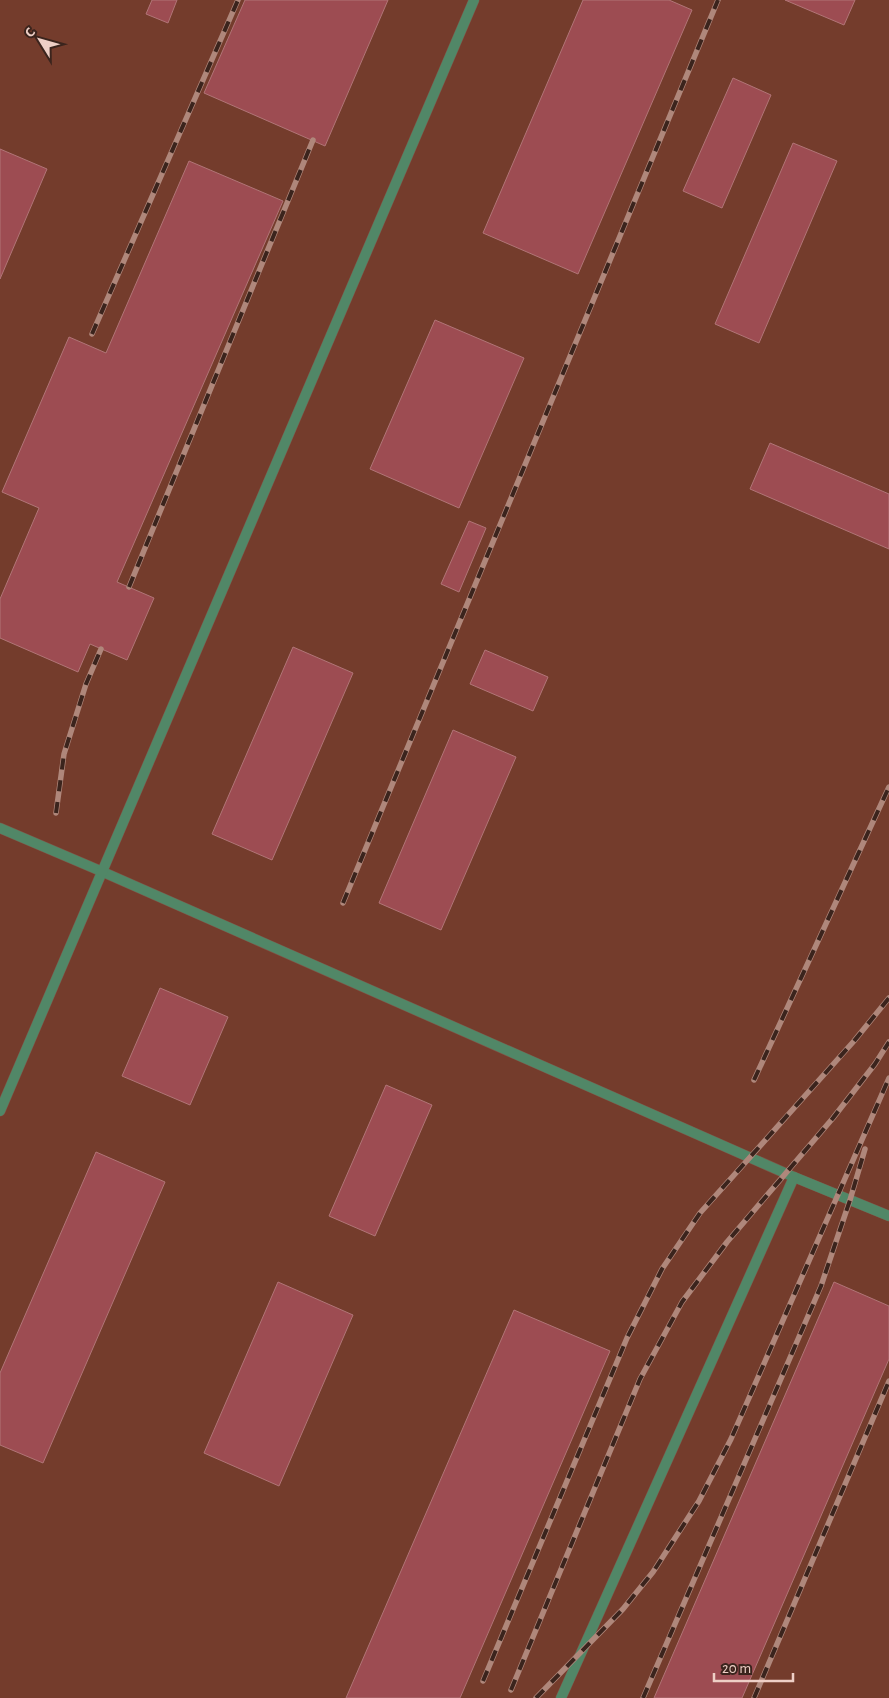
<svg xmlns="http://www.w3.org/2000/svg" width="889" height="1698" font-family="'Alegreya Sans',sans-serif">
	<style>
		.built { fill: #743c2c }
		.building { fill: #9d4c52; stroke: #b17577 }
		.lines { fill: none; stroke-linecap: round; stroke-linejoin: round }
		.service-casing { stroke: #815346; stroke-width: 11 }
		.service { stroke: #518767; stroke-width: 10 }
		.rail-casing { stroke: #af877b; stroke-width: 5.5 }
		.rail { stroke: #3b241d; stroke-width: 4; stroke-dasharray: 11; stroke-linecap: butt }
	</style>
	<rect width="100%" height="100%" fill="#663426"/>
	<rect class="built" x="0" y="0" width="889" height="1698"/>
	<g class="building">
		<polygon points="152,0 177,0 168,23 146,14"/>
		<polygon points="245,0 388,0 325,146 204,93"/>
		<polygon points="583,0 669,0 692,10 578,274 483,233"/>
		<polygon points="785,0 855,0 844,25"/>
		<polygon points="733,78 771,95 722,208 683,191"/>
		<polygon points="793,143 837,161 759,343 715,324"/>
		<polygon points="0,149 47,169 0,279"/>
		<polygon points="189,161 283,201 117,582 154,598 127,660 90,644 78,672 0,638 0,599 39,508 2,492 69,337 106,353"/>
		<polygon points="435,320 524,358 459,508 370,469"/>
		<polygon points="770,443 889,494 889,549 750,489"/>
		<polygon points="469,521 486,528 459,592 441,584"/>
		<polygon points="293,647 353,673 272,860 212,834"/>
		<polygon points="485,650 548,677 533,711 470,684"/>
		<polygon points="453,730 516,757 441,930 379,903"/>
		<polygon points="160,988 228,1017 190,1105 122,1076"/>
		<polygon points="386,1085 432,1105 375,1236 329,1216"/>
		<polygon points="96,1152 165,1182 43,1463 0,1445 0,1373"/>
		<polygon points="278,1282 353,1315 279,1486 204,1453"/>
		<polygon points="834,1282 889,1306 889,1359 742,1698 654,1698"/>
		<polygon points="514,1310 610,1351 460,1698 346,1698"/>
	</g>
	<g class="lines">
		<g class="service-casing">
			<g id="service">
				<polyline points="0,828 103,872 794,1177 889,1216"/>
				<polyline points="0,1111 474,0"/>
				<polyline points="561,1698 794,1177"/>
			</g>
		</g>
		<use href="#service" class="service"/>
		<g class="rail-casing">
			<g id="rail">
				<polyline points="92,334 238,0"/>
				<polyline points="129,587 313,140"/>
				<polyline points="56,813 64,754 86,684 101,649"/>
				<polyline points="343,903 718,0"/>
				<polyline points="754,1080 889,787"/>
				<polyline points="483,1681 627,1338 662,1269 700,1213 854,1041 889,998"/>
				<polyline points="511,1690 640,1379 682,1302 727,1242 833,1118 875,1064 889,1042"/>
				<polyline points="536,1698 623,1609 653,1572 699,1501 731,1439 889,1078"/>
				<polyline points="643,1698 821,1286 850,1200 865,1149"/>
				<polyline points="754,1698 889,1381"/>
			</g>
		</g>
		<use href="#rail" class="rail"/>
	</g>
	<g transform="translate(40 40) rotate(307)" stroke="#3b241d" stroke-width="4" paint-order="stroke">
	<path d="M0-4L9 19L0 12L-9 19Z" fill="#eecfc6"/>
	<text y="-8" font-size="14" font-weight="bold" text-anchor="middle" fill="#eecfc6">С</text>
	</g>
	<path d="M714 1673v8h79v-8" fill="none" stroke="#eecfc6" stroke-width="2.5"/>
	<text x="722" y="1673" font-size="15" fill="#eecfc6" stroke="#3b241d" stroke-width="4" paint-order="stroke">20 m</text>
</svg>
